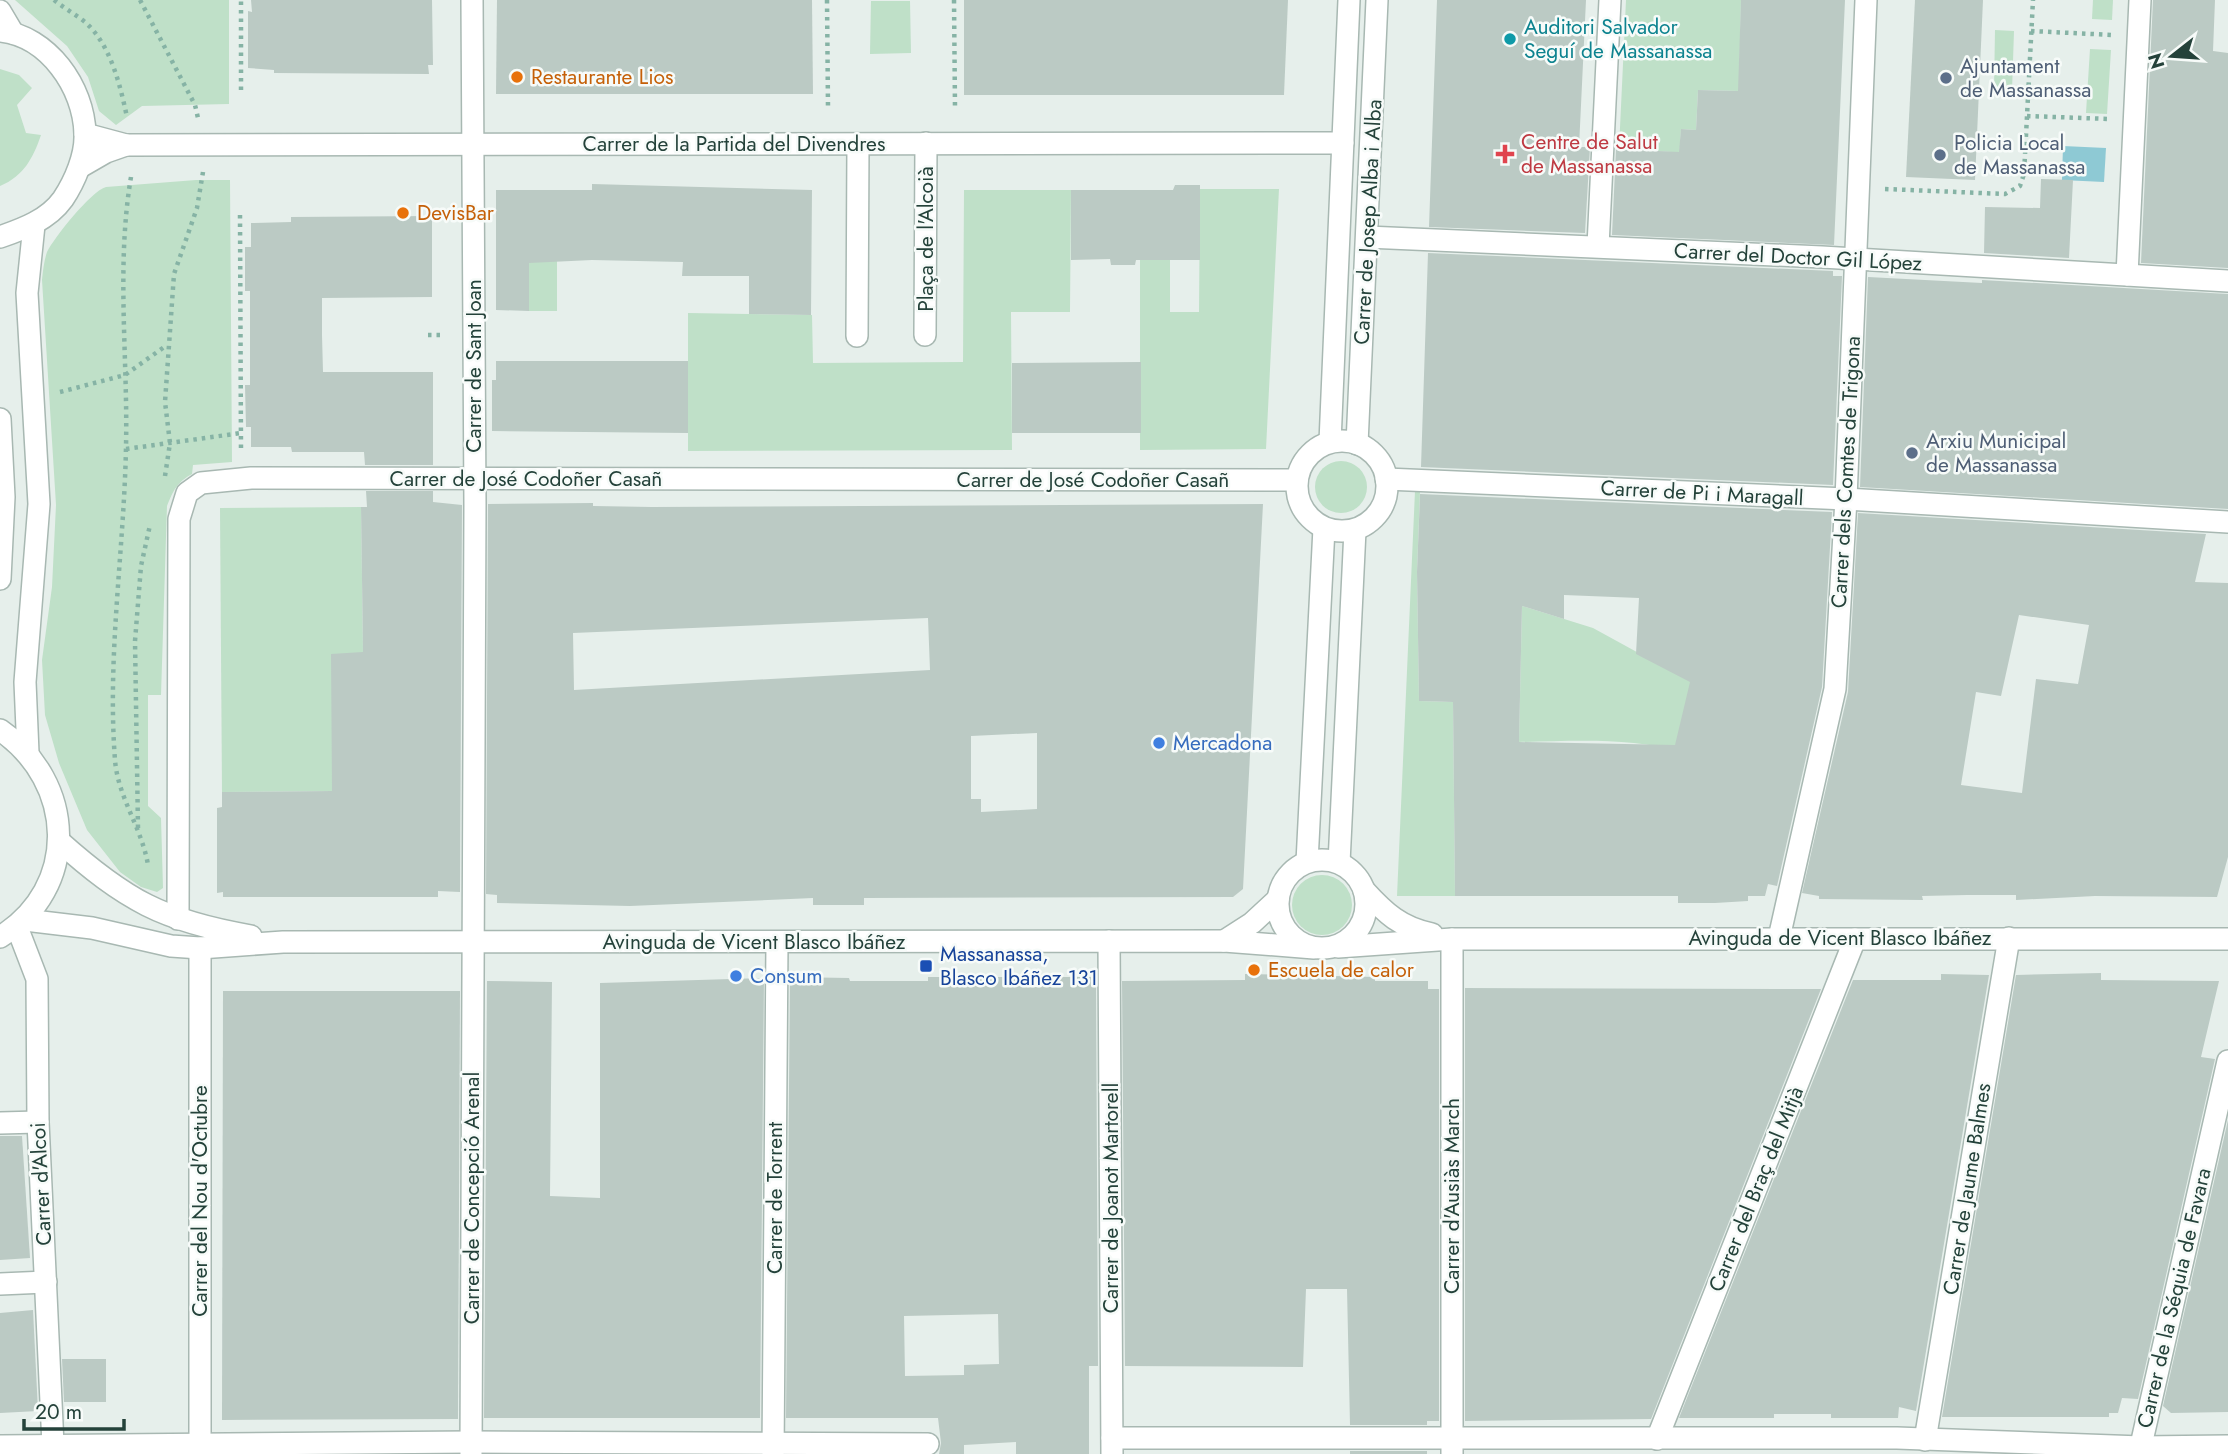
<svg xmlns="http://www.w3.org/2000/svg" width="2228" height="1454" font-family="Jost,sans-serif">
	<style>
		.green { fill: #bfe0c8 }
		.water { fill: #8ec9d4 }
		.building { fill: #bbcac4; fill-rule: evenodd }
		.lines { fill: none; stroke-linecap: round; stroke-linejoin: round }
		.minor-casing { stroke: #a8b8b2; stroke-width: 24 }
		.tertiary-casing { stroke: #a8b8b2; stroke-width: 24 }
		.path { stroke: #86b3a5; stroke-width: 4.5; stroke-dasharray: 3.5 5; stroke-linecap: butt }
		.minor { stroke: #fff; stroke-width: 21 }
		.tertiary { stroke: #fff; stroke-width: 21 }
		.culture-dot { fill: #0f9aa8; stroke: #f7fbf9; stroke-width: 2.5 }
		.food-dot { fill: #e8710a; stroke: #f7fbf9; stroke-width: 2.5 }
		.service-dot { fill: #5c6f8a; stroke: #f7fbf9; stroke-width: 2.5 }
		.health-dot { fill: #e0444e; stroke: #f7fbf9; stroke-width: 2.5 }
		.shop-dot { fill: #3f7fe0; stroke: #f7fbf9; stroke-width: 2.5 }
		.transit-dot { fill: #1a4fb4; stroke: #f7fbf9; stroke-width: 2.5 }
		.labels { text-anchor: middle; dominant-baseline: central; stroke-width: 5; stroke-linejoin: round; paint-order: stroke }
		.culture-label { font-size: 21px; fill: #0d838f; stroke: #f7fbf9; text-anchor: start }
		.service-label { font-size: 21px; fill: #4e5e75; stroke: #f7fbf9; text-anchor: start }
		.food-label { font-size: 21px; fill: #c56008; stroke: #f7fbf9; text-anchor: start }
		.health-label { font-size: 21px; fill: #be3a42; stroke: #f7fbf9; text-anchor: start }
		.street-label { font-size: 21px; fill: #24423a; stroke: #f7fbf9 }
		.shop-label { font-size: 21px; fill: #366cbe; stroke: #f7fbf9; text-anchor: start }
		.transit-label { font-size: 21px; fill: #164399; stroke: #f7fbf9; text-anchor: start }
	</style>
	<rect width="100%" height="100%" fill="#e6efeb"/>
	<g class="green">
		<polygon points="15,0 229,0 229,104 142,106 116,125 99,111 88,77 67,46"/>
		<polygon points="1626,0 1741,0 1739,91 1698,90 1696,130 1681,129 1679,163 1672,152 1619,149"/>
		<polygon points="2093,0 2113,0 2112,20 2092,19"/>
		<polygon points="871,1 910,1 911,53 870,54"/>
		<polygon points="1995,30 2014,31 2012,91 1994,90"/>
		<polygon points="2090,49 2111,50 2107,114 2086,113"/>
		<path d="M0,69L19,75L32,88L17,105L26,133L41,135C33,158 24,176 0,186Z"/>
		<path d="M196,180H230L232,462L193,465L192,474C177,482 173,491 167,506L161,695H148V806L161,818L163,888L157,892L141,887L120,872L87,830L59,763L45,715L42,660L52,587L56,505L42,280C43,270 44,261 47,252C54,238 91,191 106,187Z"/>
		<polygon points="1200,189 1279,189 1266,449 1140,450 1140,190 1170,190 1170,312 1199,312"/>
		<rect x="529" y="190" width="28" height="121"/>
		<polygon points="964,190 1071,190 1070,312 1011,312 1012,450 688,451 688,313 812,315 813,363 963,362"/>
		<circle cx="1341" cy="487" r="26"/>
		<polygon points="1415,491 1420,491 1417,572 1419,701 1453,702 1455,896 1397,896"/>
		<polygon points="361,507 363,652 332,791 222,792 220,508"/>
		<path d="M1522,606L1593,628L1697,685L1682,752C1631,737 1574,741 1519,742Z"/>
		<circle cx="1322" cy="905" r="30"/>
	</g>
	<polygon class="water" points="2063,146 2106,148 2104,182 2062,180"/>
	<g class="building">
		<polygon points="251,0 432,0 433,65 428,65 429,74 274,73 274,70 248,68 248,11 252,12"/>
		<polygon points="497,0 812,0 813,94 496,94"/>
		<polygon points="964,0 1288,0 1284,95 964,95"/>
		<polygon points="1437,0 1586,0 1579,147 1590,147 1585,233 1429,227"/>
		<polygon points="1741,0 1845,0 1834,245 1612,235 1616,149 1679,152 1681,129 1696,130 1698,90 1738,91"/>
		<polygon points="1915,0 1983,0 1975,180 1906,177"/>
		<polygon points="2153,0 2215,0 2213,51 2228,53 2228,268 2141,263"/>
		<polygon points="2041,179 2073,180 2069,258 1984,253 1985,207 2040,208"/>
		<polygon points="592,184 812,190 811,315 749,314 749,276 682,276 683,262 592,260 529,263 529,311 496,310 496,190 592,190"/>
		<polygon points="1175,185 1200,185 1200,260 1136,260 1135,265 1111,265 1110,259 1071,260 1071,190 1173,190"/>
		<polygon points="432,216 432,297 322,298 322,335 323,372 433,372 433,465 365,465 364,452 292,452 291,447 251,447 251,427 246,427 245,385 250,385 250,291 245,291 245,247 251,247 251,223 291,222 291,217"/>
		<polygon points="1428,253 1833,271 1833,276 1842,276 1833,485 1421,467"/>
		<polygon points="1868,277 1982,283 1982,280 2228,294 2228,509 1860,487"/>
		<polygon points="496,361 688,361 688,433 492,431 492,380 496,380"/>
		<polygon points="1141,362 1141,433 1012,433 1012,363"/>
		<polygon points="366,491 433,491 433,502 462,505 460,892 438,891 438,897 223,897 223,892 217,893 217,808 222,807 222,792 332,791 331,654 363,652 361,507 367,507"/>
		<path d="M1420,494L1832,512L1822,687L1777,886L1768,884L1765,896H1748V901L1715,903H1678V896H1455L1453,702L1419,701L1417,572ZM1564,595L1639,598L1636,654L1690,682L1675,745L1519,742L1522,606L1564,619Z"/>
		<path d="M593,503V506L652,507L1263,504L1243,889L1233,897L864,898V905H813V898L630,906L497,903V895L486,894L488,504ZM928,618L930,670L574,690L573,633ZM1037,733V809L981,812V799H971V736Z"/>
		<path d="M1858,513L2206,534L2195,582L2228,583V857L2217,897L2095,896L2016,900V895H1967L1922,896L1923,900L1819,899V896L1802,893L1848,692ZM2019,615L2089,625L2078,684L2036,679L2022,793L1961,785L1976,692L2001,696Z"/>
		<polygon points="2101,973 2101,980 2219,981 2201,1057 2215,1059 2138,1399 2122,1398 2118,1413 2109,1413 2109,1417 1942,1417 2016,975"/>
		<polygon points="1245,974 1375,977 1375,981 1428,981 1428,989 1439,989 1439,1421 1427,1421 1427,1425 1350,1425 1347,1289 1306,1289 1303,1367 1125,1366 1122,981 1245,980"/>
		<polygon points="1941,974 1989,975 1916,1411 1899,1407 1898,1418 1831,1418 1831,1414 1774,1414 1774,1418 1679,1418 1853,980 1941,980"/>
		<path d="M790,977L849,978L850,981H928V977H1092V981H1096L1098,1366H1089V1454H1016V1442L964,1445V1454H939L941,1443L938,1418H786ZM998,1314L999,1364L964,1365V1375L905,1376L904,1316Z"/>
		<polygon points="764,978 760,1418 484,1418 487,981 552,982 550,1196 600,1198 600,983"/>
		<polygon points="1465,988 1821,989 1651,1419 1465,1421"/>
		<polygon points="223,991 460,991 458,1419 222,1420"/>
		<polygon points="2228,1120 2228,1412 2171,1413 2163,1406"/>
		<polygon points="0,1136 22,1136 30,1258 0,1260"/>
		<polygon points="33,1310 38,1411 0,1413 0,1313"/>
		<polygon points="62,1359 106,1359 106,1402 64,1402"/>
		<rect x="1350" y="1451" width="77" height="3"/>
	</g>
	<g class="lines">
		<g class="minor-casing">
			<g id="minor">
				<polyline points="126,145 1343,143"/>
				<polyline points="80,167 106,152 126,145 85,134"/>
				<polyline points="1367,237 1822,257 2228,281"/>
				<polyline points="1598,246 1610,0"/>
				<polyline points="2127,275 2140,0"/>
				<polyline points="925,335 926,143"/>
				<polyline points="857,336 858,144"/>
				<circle cx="1342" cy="486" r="45"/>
				<polyline points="1330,442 1349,0"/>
				<polyline points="1357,444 1377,0"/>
				<polyline points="1386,479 1846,499 2228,522"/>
				<polyline points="1307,862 1324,528"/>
				<polyline points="1339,863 1355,530"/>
				<polyline points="178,919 179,519 187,493 201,483 251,478 1297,480"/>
				<polyline points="17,927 37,979 38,1122 53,1445"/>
				<polyline points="1779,938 1835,689 1846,499 1866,0"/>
				<polyline points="1452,939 1452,1454"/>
				<polyline points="1109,941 1112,1454"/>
				<polyline points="0,1123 38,1122"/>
				<polyline points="0,1284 46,1282"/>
				<polyline points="1112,1438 1897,1438 2141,1447 2228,1446"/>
				<polyline points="1657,1439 1855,939"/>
				<polyline points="1925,1440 2009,938"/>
				<polyline points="0,1446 471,1442 928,1444"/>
				<polyline points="471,1454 475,505 472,0"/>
				<polyline points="773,1454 777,942"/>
			</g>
		</g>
		<g class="tertiary-casing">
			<g id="tertiary">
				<polyline points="0,11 13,33"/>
				<path d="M0,31C48,36 84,87 85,134C86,155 75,181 63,199C48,220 23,229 0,237"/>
				<polyline points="0,419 4,497 0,579"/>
				<path d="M0,730C76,782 80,888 0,937"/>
				<polyline points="28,753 25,682 39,504 27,293 34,225"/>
				<path d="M59,841C125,900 163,921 251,936"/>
				<circle cx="1322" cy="904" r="44"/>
				<path d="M1364,890C1385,913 1401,928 1432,934"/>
				<polyline points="25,920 92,928 171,946 200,948 283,942 1224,941 1314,948"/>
				<polyline points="1224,941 1252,923 1278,899"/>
				<polyline points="1338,947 1452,939 2228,939"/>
				<polyline points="200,1454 200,948"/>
				<polyline points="2139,1454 2228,1061"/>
			</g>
		</g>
		<g class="path">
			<path d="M54,0C64,8 75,14 85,22C111,45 120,85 127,117"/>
			<polyline points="140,0 195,105 198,118"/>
			<polyline points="827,0 828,108"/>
			<polyline points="954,0 955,108"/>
			<polyline points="2031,31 2113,35"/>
			<polyline points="241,90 241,0"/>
			<polyline points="2027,116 2109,119"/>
			<path d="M131,177C116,266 128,358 126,447C124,551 107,656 115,760C118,798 142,828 148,865"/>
			<polyline points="1885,189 2005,194 2020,186 2024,174 2033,0"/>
			<polyline points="240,215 241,452"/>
			<polyline points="428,335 440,335"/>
			<polyline points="60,392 125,375 167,345"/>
			<polyline points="126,449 241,433"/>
			<polyline points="165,476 170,443 165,402 174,274 197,208 203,172"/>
			<polyline points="138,828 135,641 141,566 150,525"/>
		</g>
		<use href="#minor" class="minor"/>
		<use href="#tertiary" class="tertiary"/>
	</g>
	<circle class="culture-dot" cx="1510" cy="39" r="7"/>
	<g class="food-dot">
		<circle cx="517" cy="77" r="7"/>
		<circle cx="403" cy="213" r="7"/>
		<circle cx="1254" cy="970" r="7"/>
	</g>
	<g class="service-dot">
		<circle cx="1946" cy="78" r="7"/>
		<circle cx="1940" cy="155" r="7"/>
		<circle cx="1912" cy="453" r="7"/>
	</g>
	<path class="health-dot" d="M1501.5 143.5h7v7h7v7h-7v7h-7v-7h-7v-7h7z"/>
	<g class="shop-dot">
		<circle cx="1159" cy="743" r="7"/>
		<circle cx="736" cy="976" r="7"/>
	</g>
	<rect class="transit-dot" x="919" y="959" width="14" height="14" rx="3.5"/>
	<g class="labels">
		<g class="culture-label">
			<text x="1524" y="27">Auditori Salvador<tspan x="1524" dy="24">Seguí de Massanassa</tspan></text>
		</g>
		<g class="service-label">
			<text x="1960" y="66">Ajuntament<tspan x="1960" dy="24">de Massanassa</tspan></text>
			<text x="1954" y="143">Policia Local<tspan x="1954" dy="24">de Massanassa</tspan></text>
			<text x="1926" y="441">Arxiu Municipal<tspan x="1926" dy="24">de Massanassa</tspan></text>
		</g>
		<g class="food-label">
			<text x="531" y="77">Restaurante Lios</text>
			<text x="417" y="213">DevisBar</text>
			<text x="1268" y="970">Escuela de calor</text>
		</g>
		<g class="health-label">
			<text x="1521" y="142">Centre de Salut<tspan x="1521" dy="24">de Massanassa</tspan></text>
		</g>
		<g class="street-label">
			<text x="734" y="144">Carrer de la Partida del Divendres</text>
			<text transform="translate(1368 222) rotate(-87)">Carrer de Josep Alba i Alba</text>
			<text transform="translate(926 239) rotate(-90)">Plaça de l'Alcoià</text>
			<text transform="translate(1798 257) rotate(3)">Carrer del Doctor Gil López</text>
			<text transform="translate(474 366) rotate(-90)">Carrer de Sant Joan</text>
			<text transform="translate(1846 472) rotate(-87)">Carrer dels Comtes de Trigona</text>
			<text x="526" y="479">Carrer de José Codoñer Casañ</text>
			<text x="1093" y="480">Carrer de José Codoñer Casañ</text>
			<text transform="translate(1702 493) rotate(3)">Carrer de Pi i Maragall</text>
			<text x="1840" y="938">Avinguda de Vicent Blasco Ibáñez</text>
			<text x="754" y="942">Avinguda de Vicent Blasco Ibáñez</text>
			<text transform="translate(41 1184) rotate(-93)">Carrer d'Alcoi</text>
			<text transform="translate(1756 1189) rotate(-68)">Carrer del Braç del Mitjà</text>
			<text transform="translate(1967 1189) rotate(-81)">Carrer de Jaume Balmes</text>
			<text transform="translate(1452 1196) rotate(-90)">Carrer d'Ausiàs March</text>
			<text transform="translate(472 1198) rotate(-90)">Carrer de Concepció Arenal</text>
			<text transform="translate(775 1198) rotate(-90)">Carrer de Torrent</text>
			<text transform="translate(1111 1198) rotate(-90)">Carrer de Joanot Martorell</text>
			<text transform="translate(200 1201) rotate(-90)">Carrer del Nou d'Octubre</text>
			<text transform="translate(2174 1298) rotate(-77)">Carrer de la Séquia de Favara</text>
		</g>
		<g class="shop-label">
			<text x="1173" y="743">Mercadona</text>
			<text x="750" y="976">Consum</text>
		</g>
		<g class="transit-label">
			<text x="940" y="954">Massanassa,<tspan x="940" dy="24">Blasco Ibáñez 131</tspan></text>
		</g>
	</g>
	<g transform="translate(2172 56) rotate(253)" stroke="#f7fbf9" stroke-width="5" paint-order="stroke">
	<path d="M0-5L12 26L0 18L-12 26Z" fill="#24423a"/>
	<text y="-10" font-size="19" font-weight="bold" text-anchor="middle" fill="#24423a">N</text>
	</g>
	<path d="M24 1419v10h100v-10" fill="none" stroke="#24423a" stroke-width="3.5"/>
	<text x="35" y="1419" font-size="21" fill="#24423a" stroke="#f7fbf9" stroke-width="5" paint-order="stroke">20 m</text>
</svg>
